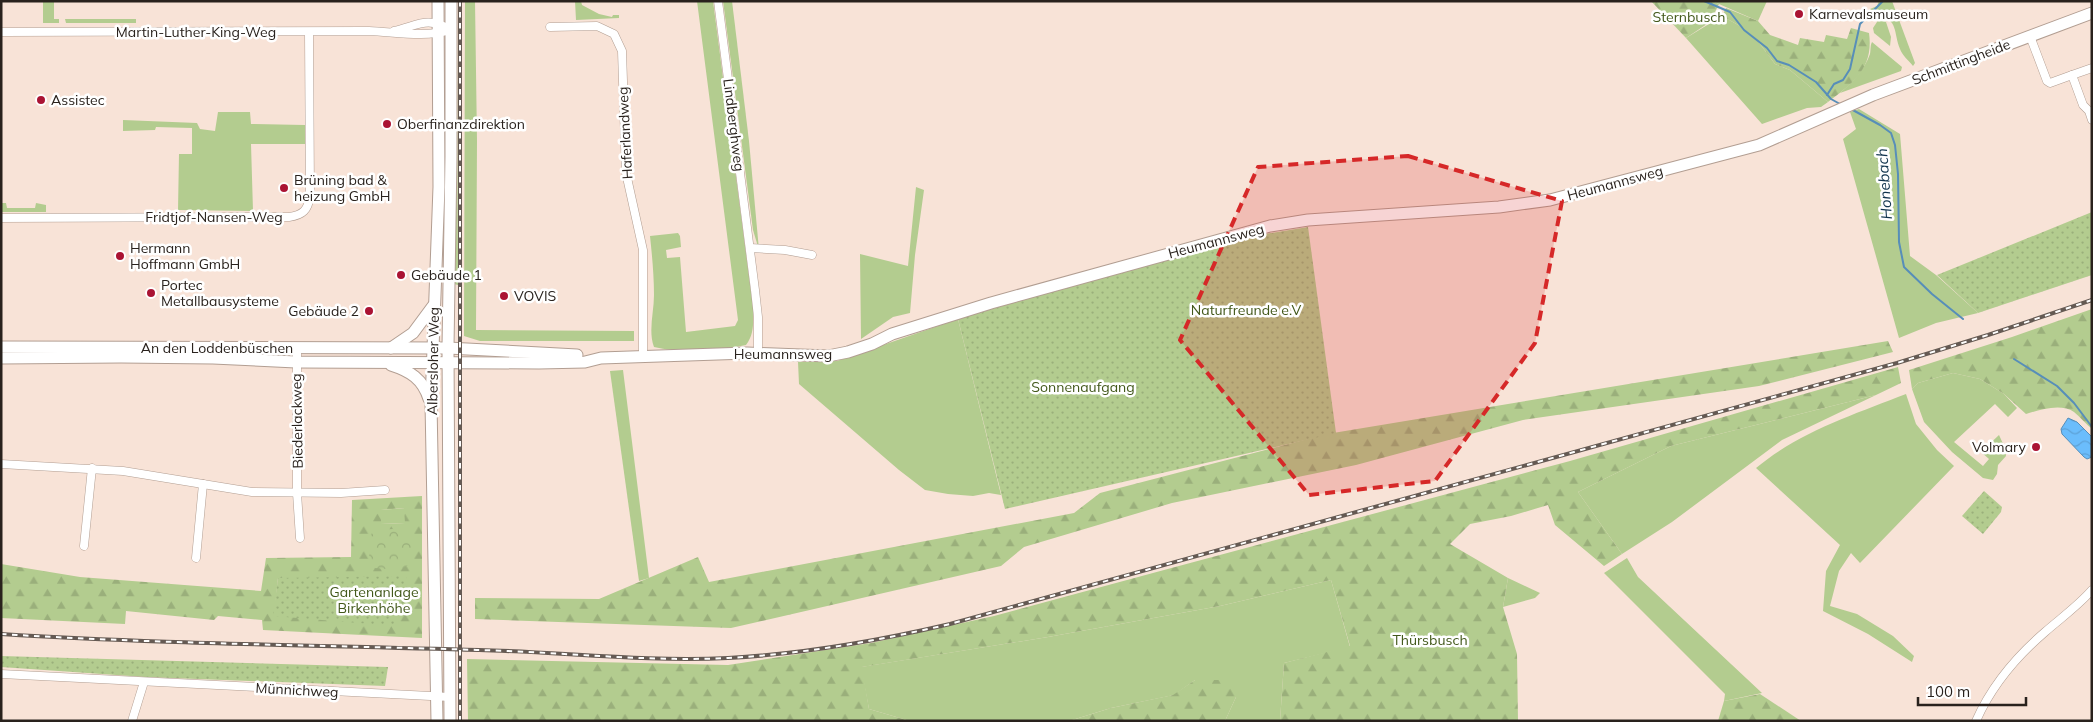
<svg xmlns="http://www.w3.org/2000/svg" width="2093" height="722" font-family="Mulish,sans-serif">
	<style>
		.grass { fill: #b3cc8f }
		.forest { fill: url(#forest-firs); fill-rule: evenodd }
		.park { fill: url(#park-crowns) }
		.garden { fill: url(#garden-dots) }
		.water { fill: url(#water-waves); stroke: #578eb9 }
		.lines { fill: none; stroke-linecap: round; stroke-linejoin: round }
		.stream { stroke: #578eb9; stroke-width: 2 }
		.street-casing { stroke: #b29e92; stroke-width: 9 }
		.secondary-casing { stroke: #b29e92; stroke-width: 13 }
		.street { stroke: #fff; stroke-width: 8 }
		.secondary { stroke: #fff; stroke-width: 11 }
		.rail-casing { stroke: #655a53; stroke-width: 4 }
		.rail { stroke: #fff; stroke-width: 2; stroke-dasharray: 5.5; stroke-linecap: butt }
		.marked { fill: #d62828; fill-opacity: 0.2; stroke: #d62828; stroke-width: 4; stroke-dasharray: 10 6; stroke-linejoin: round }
		.poi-dot { fill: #aa1333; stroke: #fff; stroke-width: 2 }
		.labels { text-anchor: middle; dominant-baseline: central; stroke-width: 5; stroke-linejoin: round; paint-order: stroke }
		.poi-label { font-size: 14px; fill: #29221d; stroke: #fff; text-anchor: start }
		.park-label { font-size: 14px; fill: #42581a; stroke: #fff }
		.street-label { font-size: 14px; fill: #29221d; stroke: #fff }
		.water-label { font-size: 15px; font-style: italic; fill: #10334c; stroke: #fff }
	</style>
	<defs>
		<pattern id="forest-firs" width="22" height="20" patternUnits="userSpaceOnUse" patternTransform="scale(1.25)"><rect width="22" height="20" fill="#b3cc8f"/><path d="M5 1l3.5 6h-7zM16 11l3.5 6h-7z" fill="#9aaf7b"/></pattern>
		<pattern id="park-crowns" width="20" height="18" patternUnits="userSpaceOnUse" patternTransform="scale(1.25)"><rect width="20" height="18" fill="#b3cc8f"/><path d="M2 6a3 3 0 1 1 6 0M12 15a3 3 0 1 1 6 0" fill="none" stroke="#9aaf7b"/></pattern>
		<pattern id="garden-dots" width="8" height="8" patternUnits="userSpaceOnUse" patternTransform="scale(1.25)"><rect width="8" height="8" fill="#b3cc8f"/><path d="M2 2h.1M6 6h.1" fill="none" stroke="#9aaf7b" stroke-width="1.8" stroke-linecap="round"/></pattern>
		<pattern id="water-waves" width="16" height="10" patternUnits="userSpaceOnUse" patternTransform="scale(1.25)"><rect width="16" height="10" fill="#6bbdfc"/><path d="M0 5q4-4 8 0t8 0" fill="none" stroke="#5da2d8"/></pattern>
	</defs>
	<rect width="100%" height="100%" fill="#f8e3d7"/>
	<g class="grass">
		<polygon points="43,1 54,1 54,19 59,19 59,23 43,23"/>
		<polygon points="455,1 457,1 458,285 454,284"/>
		<polygon points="465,1 475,1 477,141 476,330 634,331 634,341 480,341 464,336"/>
		<polygon points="575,1 581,1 582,5 599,14 612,17 613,15 619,15 619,18 576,20"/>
		<path d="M697,1H713L753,307C753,321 755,333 746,345C717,351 682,354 654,347C648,331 654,312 654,295C654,275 652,255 650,236L678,233L680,236L681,247L666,250L667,258L680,257L686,332L735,326L738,320Z"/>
		<polygon points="723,1 732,1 749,141 759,250 753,230"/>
		<polygon points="1712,1 1767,1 1758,21"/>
		<path d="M1879,1H1892L1915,63L1913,66C1909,61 1902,55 1900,49C1893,31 1899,22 1878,13L1875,14L1870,9L1877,6Z"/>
		<polygon points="1722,16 1740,26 1757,40 1775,64 1790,70 1828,102 1821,107 1807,108 1762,124 1686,38"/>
		<polygon points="65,19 136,19 136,23 66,23"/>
		<polygon points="1879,19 1886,22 1891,37 1890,46 1874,33 1873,28"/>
		<path d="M1872,42L1902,67L1901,71L1840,93C1852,83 1865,69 1870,54C1871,49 1870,46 1872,42Z"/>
		<polygon points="1859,109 1900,134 1910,256 1936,275 1978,313 1936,323 1899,338 1843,139 1856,129 1850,112"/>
		<polygon points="218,112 250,112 251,124 305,125 305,144 251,144 253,211 178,210 179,154 192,154 192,128 156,127 155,130 123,131 123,120 197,123 200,129 215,131"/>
		<polygon points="916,187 924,190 915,255 910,313 893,317 861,339 860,254 908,266"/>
		<polygon points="1,203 6,203 7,208 35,208 36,203 46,205 46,212 1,212"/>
		<polygon points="958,319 1001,495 989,493 973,496 948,494 925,490 899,470 799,384 798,362 837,361"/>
		<polygon points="623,370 649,578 639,581 610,371"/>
		<polygon points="1953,373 1980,379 2004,394 2017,408 2008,417 1995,404 1954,442 1983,466 1989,459 1981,452 1999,435 2005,448 2006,456 1998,465 1997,474 1993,480 1983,478 1952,452 1924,422 1912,389 1918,383"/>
		<path d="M1906,394L1916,424L1937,450L1954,466L1860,563L1851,553L1839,571L1830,606L1857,614L1893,636L1914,656L1912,662L1868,634L1823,611L1826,571L1840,545L1756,468C1799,432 1855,414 1906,394Z"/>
		<polygon points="1876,395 1782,440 1672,522 1622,554 1578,492 1671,446"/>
		<polygon points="405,508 405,523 381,524 380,510"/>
		<polygon points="1627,558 1638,577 1762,693 1724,701 1725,694 1604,573"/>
		<polygon points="1508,578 1540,593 1535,598 1503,607"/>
		<polygon points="1331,580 1350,647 1284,663 1280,721 1225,721 1236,697 1195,680 1174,695 1111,708 1069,721 910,721 869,709 861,667 1048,637 1220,606"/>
	</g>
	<g class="forest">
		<polygon points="1651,1 1712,1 1719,4 1710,22 1686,38"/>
		<path d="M1726,8L1758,21L1770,35L1798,45L1800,38L1824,42L1826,35L1847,39L1851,28L1869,33C1874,68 1853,83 1828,102L1790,70L1775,64L1757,40L1740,26L1722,16Z"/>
		<path d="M2092,309V429C2086,424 2080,417 2074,412C2061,403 2039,410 2026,414L2004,394L1980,379L1953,373L1918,383L1912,389L1909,370L2012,337Z"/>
		<polygon points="1888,341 1893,352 1759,386 1523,420 1356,465 1172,503 1024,547 1001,566 731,628 475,619 475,598 599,599 698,557 709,582 1074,513 1100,493 1327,434"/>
		<polygon points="1898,367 1901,383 1876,395 1671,446 1578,492 1622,554 1604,566 1555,525 1548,505 1511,516 1470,524 1450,544 1508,578 1503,607 1517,654 1518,721 1280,721 1284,663 1350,646 1331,580 1220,606 1048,637 862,667 869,709 910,721 468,721 467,659 728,665 871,643 994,616 1164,570 1570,461"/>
		<path d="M422,496V638L263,630L262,620L218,616L214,620L126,611L125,624L1,618V564L80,577L261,591L266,558L351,557L352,500ZM404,508L405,523L381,524V510ZM278,578L410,613L274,616Z"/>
		<polygon points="1195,680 1234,680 1236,697 1225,721 1069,721 1111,708 1173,695"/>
		<polygon points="1760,694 1801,721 1718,721 1724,701"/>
	</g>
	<path class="park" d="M393,529C407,536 419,546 412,563L399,570L375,568L369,561L370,535L376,530Z"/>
	<g class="garden">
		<polygon points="2092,212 2092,275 1978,313 1937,275"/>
		<polygon points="1308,227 1336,433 1005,509 958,319 1222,241"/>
		<polygon points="1984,491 2002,507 2001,512 1983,534 1962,516"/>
		<polygon points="406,576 410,614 395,612 395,626 273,616 278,578"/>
		<polygon points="1,656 388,667 385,686 145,677 1,667"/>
	</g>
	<polygon class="water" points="2068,418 2077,422 2092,437 2092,457 2087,459 2084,457 2062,434 2061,429"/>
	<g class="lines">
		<g class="stream">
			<polyline points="1704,1 1730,12 1744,30 1767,48 1777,61 1789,65 1816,82 1831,99 1840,104"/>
			<polyline points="1827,95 1834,84 1843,80 1850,69 1860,24 1883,1"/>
			<polyline points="1851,109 1880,125 1891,133 1895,145 1898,174 1899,242 1904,267 1932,294 1963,319"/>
			<polyline points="2014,359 2057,386 2074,403 2092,427"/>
		</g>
		<g class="street-casing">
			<g id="street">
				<polyline points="718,1 755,290 758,317 758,353"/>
				<polyline points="550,27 597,26 614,34 622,51 626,173 643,250 643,357"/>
				<path d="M394,31C419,25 427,16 451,30"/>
				<path d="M1,32L369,31C396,32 424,38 451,30"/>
				<polyline points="2030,36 2047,81 2050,83 2072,75 2083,105 2089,111 2092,120"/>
				<polyline points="2072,75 2092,68"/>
				<path d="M1,218L289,217C303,215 308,210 310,196L309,32"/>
				<polyline points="750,248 785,250 812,255"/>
				<polyline points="297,348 297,493 300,538"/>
				<polyline points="1,464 123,471 252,492 341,493 385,490"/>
				<polyline points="84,546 92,468"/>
				<polyline points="196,558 203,484"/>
				<polyline points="1,674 450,697"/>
				<polyline points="132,721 144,682"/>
				<path d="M1976,721C1991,687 2017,656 2045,632C2061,618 2078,606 2092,590"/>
			</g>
		</g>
		<g class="secondary-casing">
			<g id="secondary">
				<polyline points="1,347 448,348 577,355"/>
				<polyline points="391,348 413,333 433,306"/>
				<polyline points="1,358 121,357 213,358 296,362 539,363 585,362 601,358 747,353 828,356 848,352 872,344 892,334 991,303 1270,226 1308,220 1499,207 1550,200 1759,145 1873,95 2092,13"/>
				<path d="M391,365C410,371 423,379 429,399"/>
				<polyline points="437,721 431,403 439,187 438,1"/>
				<polyline points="450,721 448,348 451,156 451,1"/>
			</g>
		</g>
		<use href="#street" class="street"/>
		<use href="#secondary" class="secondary"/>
		<g class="rail-casing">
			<g id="rail">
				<polyline points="460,1 460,721"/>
				<path d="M1,634C161,644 320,645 479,650C562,652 645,662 728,658C803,654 877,641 950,624L1897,363L1988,335L2092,300"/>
			</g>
		</g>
		<use href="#rail" class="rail"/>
	</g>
	<path class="marked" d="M1408,156L1562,201L1535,343L1435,481L1309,495L1180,340L1258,167Z"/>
	<g class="poi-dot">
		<circle cx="1799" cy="14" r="5"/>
		<circle cx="41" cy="100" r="5"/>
		<circle cx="387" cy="124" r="5"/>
		<circle cx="284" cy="188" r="5"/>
		<circle cx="120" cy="256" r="5"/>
		<circle cx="401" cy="275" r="5"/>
		<circle cx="151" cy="293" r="5"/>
		<circle cx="504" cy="296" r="5"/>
		<circle cx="369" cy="311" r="5"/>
		<circle cx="2036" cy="447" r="5"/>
	</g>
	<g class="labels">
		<g class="poi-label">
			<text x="1809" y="14">Karnevalsmuseum</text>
			<text x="51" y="100">Assistec</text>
			<text x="397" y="124">Oberfinanzdirektion</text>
			<text x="294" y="180">Brüning bad &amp;<tspan x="294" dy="16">heizung GmbH</tspan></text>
			<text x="130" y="248">Hermann<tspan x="130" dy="16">Hoffmann GmbH</tspan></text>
			<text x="411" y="275">Gebäude 1</text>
			<text x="161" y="285">Portec<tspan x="161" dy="16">Metallbausysteme</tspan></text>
			<text x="514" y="296">VOVIS</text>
			<text x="359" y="311" text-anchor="end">Gebäude 2</text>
			<text x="2026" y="447" text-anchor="end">Volmary</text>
		</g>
		<g class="park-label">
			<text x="1689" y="17">Sternbusch</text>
			<text x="1246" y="310">Naturfreunde e.V</text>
			<text x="1083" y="387">Sonnenaufgang</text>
			<text x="374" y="592">Gartenanlage<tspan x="374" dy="16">Birkenhöhe</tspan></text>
			<text x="1430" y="640">Thürsbusch</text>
		</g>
		<g class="street-label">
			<text x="196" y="32">Martin-Luther-King-Weg</text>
			<text transform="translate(1961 62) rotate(-21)">Schmittingheide</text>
			<text transform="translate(734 125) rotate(83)">Lindberghweg</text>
			<text transform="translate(625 133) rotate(-93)">Haferlandweg</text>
			<text transform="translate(1615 183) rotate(-15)">Heumannsweg</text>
			<text x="214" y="217">Fridtjof-Nansen-Weg</text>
			<text transform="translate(1216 241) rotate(-15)">Heumannsweg</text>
			<text x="217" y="348">An den Loddenbüschen</text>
			<text x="783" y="354">Heumannsweg</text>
			<text transform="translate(433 361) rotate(-89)">Albersloher Weg</text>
			<text transform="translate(297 421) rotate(-91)">Biederlackweg</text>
			<text transform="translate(297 690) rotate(3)">Münnichweg</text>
		</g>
		<g class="water-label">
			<text transform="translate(1884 184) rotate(-94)">Honebach</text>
		</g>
	</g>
	<rect width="2093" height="722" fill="none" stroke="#29221d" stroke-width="5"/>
	<path d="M1918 697v8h108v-8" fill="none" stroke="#29221d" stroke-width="2.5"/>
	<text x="1926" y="697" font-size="15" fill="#29221d" stroke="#ffffff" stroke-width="4" paint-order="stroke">100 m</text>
</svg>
